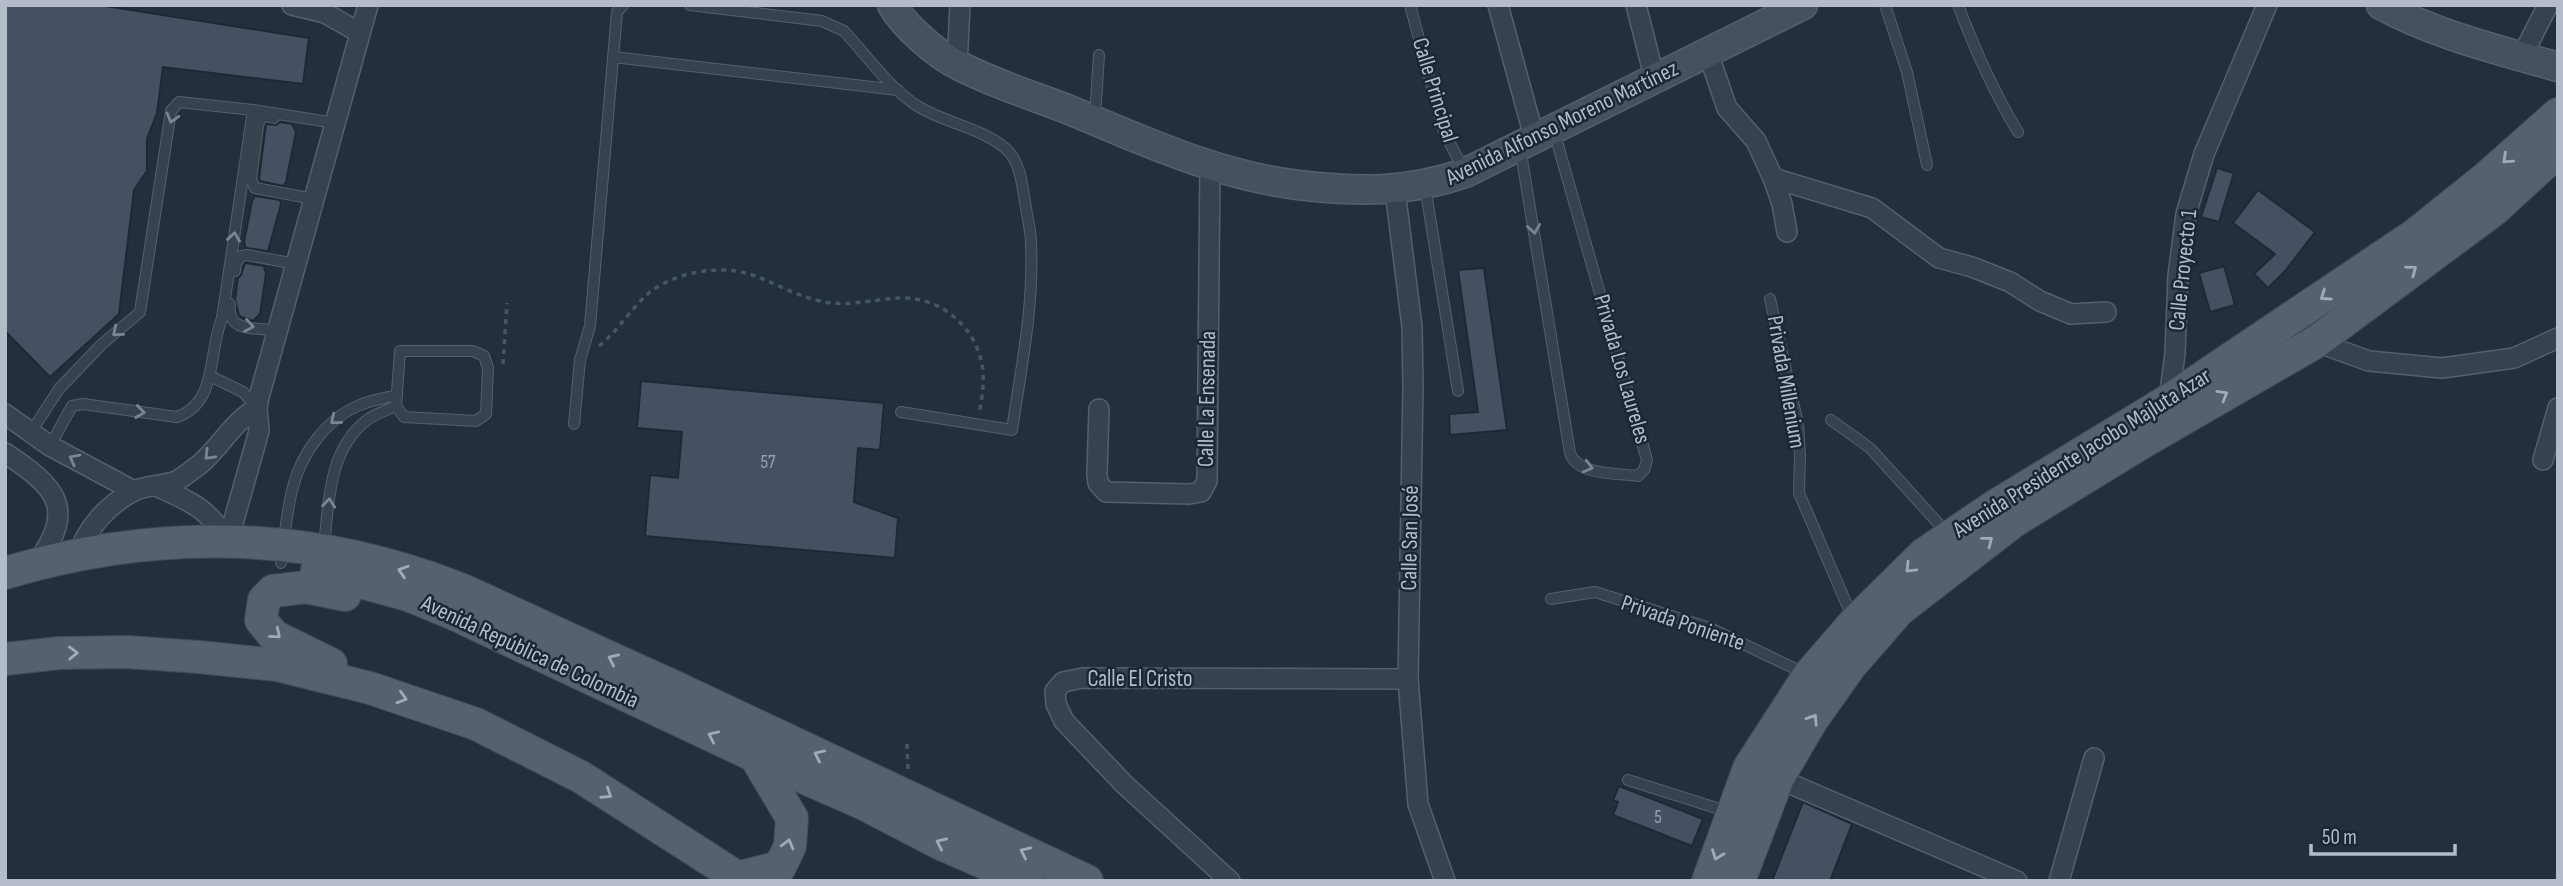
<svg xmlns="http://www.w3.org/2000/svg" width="2563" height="886" font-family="'Sofia Sans Condensed',sans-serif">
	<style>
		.building { fill: #455162; stroke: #1f2835; stroke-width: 2 }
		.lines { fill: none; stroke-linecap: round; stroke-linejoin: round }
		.lane-casing { stroke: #565f6c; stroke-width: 12 }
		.street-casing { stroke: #565f6c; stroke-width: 22 }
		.secondary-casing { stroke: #565f6c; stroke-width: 31 }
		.primary-casing { stroke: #414a57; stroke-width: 34 }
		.path { stroke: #44595c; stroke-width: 3.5; stroke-dasharray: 5 5; stroke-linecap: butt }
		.lane { stroke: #38414e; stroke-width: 10 }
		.street { stroke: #38414e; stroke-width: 19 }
		.secondary { stroke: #465061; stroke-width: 28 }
		.primary { stroke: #56606e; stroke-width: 32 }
		.oneway { stroke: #7c8592 }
		.oneway2 { stroke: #a1aab7 }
		.labels { text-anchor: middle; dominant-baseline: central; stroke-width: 5; stroke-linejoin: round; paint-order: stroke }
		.number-label { font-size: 19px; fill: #98a1af }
		.street-label { font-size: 23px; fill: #b4bcc9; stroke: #1d2633 }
	</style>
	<rect width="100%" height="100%" fill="#242f3e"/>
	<g class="building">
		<polygon points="5,5 99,5 309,38 303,84 163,67 157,113 147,139 147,171 134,190 119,314 50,377 5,331"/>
		<polygon points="280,122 292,124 296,132 286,182 283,186 260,181 259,178 266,124 276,125"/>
		<polygon points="2217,168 2234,173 2219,222 2201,217"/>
		<polygon points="2258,190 2315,232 2286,270 2268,288 2254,274 2275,254 2233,223"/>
		<polygon points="255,196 280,200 281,204 268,251 246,248 244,242 252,201"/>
		<polygon points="245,263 264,266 266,274 260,314 253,321 239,316 235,299 238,278 241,275"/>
		<polygon points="2224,266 2235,305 2210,312 2199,273"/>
		<polygon points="1484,268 1507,430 1450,435 1449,414 1478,412 1458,270"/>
		<polygon points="641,381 884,403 880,450 858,448 854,502 898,518 895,558 645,536 650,475 678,478 682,432 637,428"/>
		<polygon points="1619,786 1703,819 1692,846 1613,815 1618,802 1613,800"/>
		<polygon points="1803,802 1852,824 1830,881 1772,881"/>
	</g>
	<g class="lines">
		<g class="lane-casing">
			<g id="lane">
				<path d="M690,5L822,21L844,31C866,55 891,90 919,107C946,123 981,128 1005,148C1020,160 1022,184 1025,202C1027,216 1031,230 1031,244C1034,306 1021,369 1012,430L901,412"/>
				<polyline points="1410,5 1444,132 1464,170"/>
				<polyline points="1885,5 1907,72 1927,165"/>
				<path d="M1958,5C1975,50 1993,91 2018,132"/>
				<polyline points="613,57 898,90"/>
				<polyline points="1095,117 1099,55"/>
				<polyline points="274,118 265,116 260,119 258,126 251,179 255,188 314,199"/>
				<path d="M1520,147L1570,453C1578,476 1617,473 1638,476L1644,470L1647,460L1554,131"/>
				<polyline points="1425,186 1458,391"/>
				<polyline points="235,271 236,263 241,256 247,255 296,264"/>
				<polyline points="1770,299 1798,424 1800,455 1799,493 1853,619"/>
				<path d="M230,304C226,333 257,328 278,330"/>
				<polygon points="400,351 473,351 484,356 488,368 486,414 476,421 404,417 396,406"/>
				<polyline points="210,376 243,392 257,408"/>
				<polyline points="1831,420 1870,448 1946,532"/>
				<polyline points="574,424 580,360 590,326 617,12 623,5"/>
				<polyline points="31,432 59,389 101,345 140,312 171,111 179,102 253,110 335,123"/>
				<path d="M50,446L72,406L83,404L177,417C218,403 208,352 222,318L253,110"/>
				<path d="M324,546C329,502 328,450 367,420C375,414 387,410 396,406"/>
				<path d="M281,563C285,538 286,512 293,487C301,454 327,418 360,405C371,400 385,398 397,395"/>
				<polyline points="1551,599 1595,592 1710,628 1804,673"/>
				<polyline points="1628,780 1729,812"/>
			</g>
		</g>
		<g class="street-casing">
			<g id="street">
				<polyline points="292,5 325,13 360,33"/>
				<polyline points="1498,5 1535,140"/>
				<polyline points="1636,5 1655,80"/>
				<polyline points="1708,53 1727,108 1756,141 1773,178 1872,208 1939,258 1972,267 2010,282 2040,301 2071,314 2106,312"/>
				<polyline points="2522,56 2548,5"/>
				<polyline points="957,65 960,5"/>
				<polyline points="1773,178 1782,204 1787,232"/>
				<polyline points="1395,190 1412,327 1413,386 1408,679 1418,804 1445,881"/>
				<polyline points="2316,342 2369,361 2442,368 2514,358 2558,338"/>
				<polyline points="2170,404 2169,400 2175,353 2178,276 2186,214 2204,154 2267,5"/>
				<polyline points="1099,409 1097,474 1098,483 1106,492 1189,494 1201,492 1207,481 1210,165"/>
				<polyline points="5,414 50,446 134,491"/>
				<path d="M5,453C56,487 77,507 37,563"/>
				<polyline points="2543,460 2558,408"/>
				<path d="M156,486C193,503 205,506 228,541"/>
				<polyline points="228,541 259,431 257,408 259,397 368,5"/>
				<path d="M78,555C87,528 107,505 134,491C146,485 163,486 176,481C184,477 192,470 199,465C221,447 232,422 257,408"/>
				<polyline points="1770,775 2017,881"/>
				<polyline points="1230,881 1124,784 1064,721 1056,704 1055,691 1063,682 1083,678 1408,679"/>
				<polyline points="2059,881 2094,758"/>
			</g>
		</g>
		<g class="secondary-casing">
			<g id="secondary">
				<path d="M892,5C905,27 936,54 958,65C992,83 1031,95 1067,109C1142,140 1216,175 1298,185C1358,192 1407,193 1465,173L1803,5"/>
				<path d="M2381,5C2439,36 2496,49 2558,67"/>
			</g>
		</g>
		<g class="primary-casing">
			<g id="primary">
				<polyline points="317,570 408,595 454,614 755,756 862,803 941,844 1026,881"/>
				<path d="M5,573C156,528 307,530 455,587C478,596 501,608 524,618C575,642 626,665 677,688C814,752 950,817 1087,881"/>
				<polyline points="5,659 60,653 127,652 199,657 277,665 370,688 476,724 581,777 743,881"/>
				<polyline points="331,664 274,636 261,620 264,600 273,591 306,587 345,595"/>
				<polyline points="737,878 780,867 790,846 792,818 755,756"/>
				<polyline points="1708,881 1749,768 1809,675 1854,623 1924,554 1995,506 2169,400 2416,234 2487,177 2558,114"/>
				<polyline points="1739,881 1778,778 1812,720 1851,665 1899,610 2014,521 2143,442 2316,342 2495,209 2558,151"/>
			</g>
		</g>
		<g class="path">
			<path d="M599,346C619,330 632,307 650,292C663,282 683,274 699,272C753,262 773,290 820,301C848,308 876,298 904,298C944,298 979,331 983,371C984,385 982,399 979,413"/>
			<polyline points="503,364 507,303"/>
			<polyline points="907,744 908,771"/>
		</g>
		<use href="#lane" class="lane"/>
		<use href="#street" class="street"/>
		<use href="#secondary" class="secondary"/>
		<use href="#primary" class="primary"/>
	</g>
	<defs><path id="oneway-chevron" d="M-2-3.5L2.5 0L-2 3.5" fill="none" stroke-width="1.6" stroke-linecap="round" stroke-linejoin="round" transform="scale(1.75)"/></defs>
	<g class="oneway">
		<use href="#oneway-chevron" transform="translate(172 118) rotate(106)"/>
		<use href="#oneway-chevron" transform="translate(1534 229) rotate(81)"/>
		<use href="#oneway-chevron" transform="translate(234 237) rotate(-82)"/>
		<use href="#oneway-chevron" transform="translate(249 326) rotate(10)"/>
		<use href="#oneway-chevron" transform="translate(117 332) rotate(140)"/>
		<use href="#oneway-chevron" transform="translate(140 412) rotate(8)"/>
		<use href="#oneway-chevron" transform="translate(335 420) rotate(140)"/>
		<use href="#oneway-chevron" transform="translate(209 455) rotate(135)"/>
		<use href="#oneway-chevron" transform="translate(74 459) rotate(-152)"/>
		<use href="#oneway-chevron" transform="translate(1588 467) rotate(15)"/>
		<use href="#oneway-chevron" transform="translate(329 503) rotate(-84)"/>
	</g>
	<g class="oneway2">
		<use href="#oneway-chevron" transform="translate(2507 159) rotate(138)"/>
		<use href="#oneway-chevron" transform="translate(2412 270) rotate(-37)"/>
		<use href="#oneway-chevron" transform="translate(2325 296) rotate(145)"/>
		<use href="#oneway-chevron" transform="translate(2223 395) rotate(-30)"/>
		<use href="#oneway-chevron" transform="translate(1988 541) rotate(-38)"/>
		<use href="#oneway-chevron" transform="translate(1910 568) rotate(135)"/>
		<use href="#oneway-chevron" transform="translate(403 571) rotate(-162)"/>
		<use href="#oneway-chevron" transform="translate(276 634) rotate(40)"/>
		<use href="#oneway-chevron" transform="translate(73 653) rotate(-1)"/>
		<use href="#oneway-chevron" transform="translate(613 659) rotate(-155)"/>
		<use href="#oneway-chevron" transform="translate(402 698) rotate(17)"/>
		<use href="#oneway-chevron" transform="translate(1813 719) rotate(-57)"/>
		<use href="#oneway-chevron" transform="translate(713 736) rotate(-155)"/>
		<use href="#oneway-chevron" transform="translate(819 755) rotate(-155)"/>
		<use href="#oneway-chevron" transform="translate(607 794) rotate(33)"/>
		<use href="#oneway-chevron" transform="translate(941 843) rotate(-155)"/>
		<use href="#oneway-chevron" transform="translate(788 844) rotate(-75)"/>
		<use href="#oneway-chevron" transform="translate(1025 852) rotate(-155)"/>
		<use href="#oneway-chevron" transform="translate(1717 855) rotate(110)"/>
	</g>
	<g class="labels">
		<g class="number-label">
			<text x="768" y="462">57</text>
			<text x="1658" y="817">5</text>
		</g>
		<g class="street-label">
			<text transform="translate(1435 90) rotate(73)">Calle Principal</text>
			<text transform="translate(1562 123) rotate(-26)">Avenida Alfonso Moreno Martínez</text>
			<text transform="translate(2183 270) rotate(-84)">Calle Proyecto 1</text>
			<text transform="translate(1622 369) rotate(74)">Privada Los Laureles</text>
			<text transform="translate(1786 382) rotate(80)">Privada Millenium</text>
			<text transform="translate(1207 399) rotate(-89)">Calle La Ensenada</text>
			<text transform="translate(2082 453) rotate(-32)">Avenida Presidente Jacobo Majluta Azar</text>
			<text transform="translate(1410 538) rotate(-89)">Calle San José</text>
			<text transform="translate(1683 623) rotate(19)">Privada Poniente</text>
			<text transform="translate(530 652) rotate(25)">Avenida República de Colombia</text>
			<text x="1140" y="679">Calle El Cristo</text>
		</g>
	</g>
	<rect width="2563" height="886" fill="none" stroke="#b4bcc9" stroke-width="14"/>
	<path d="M2311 844v10h144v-10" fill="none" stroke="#b4bcc9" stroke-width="3.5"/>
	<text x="2322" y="844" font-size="21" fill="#b4bcc9" stroke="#1d2633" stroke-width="5" paint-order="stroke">50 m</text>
</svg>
